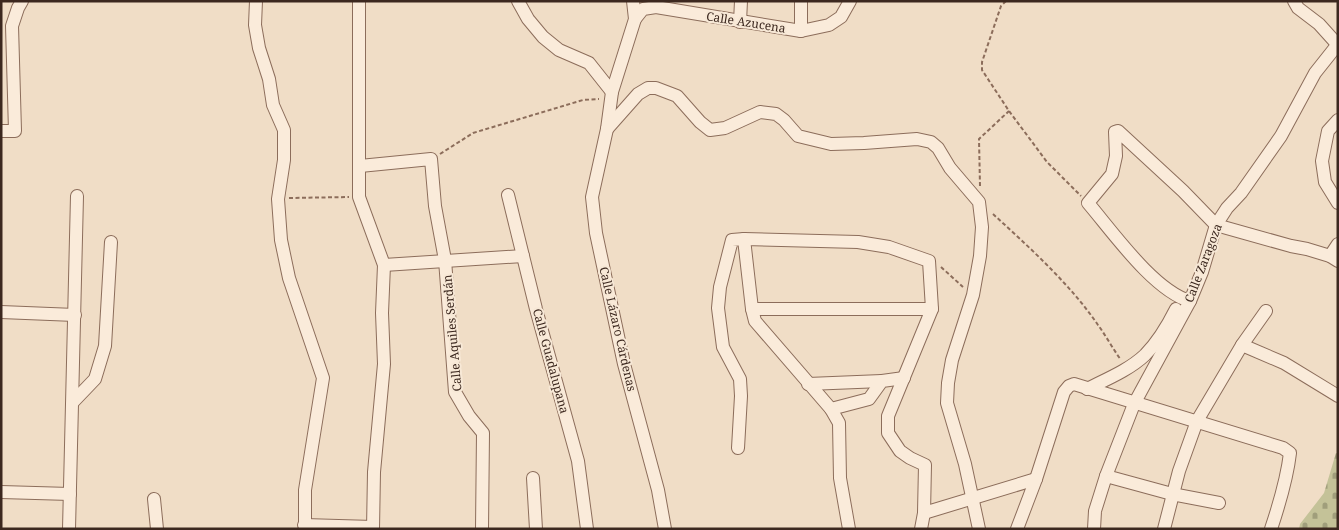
<svg xmlns="http://www.w3.org/2000/svg" width="1339" height="530" font-family="'Noto Serif',serif">
	<style>
		.cemetery { fill: url(#cemetery-stones) }
		.lines { fill: none; stroke-linecap: round; stroke-linejoin: round }
		.minor-casing { stroke: #8c6d5b; stroke-width: 14 }
		.path { stroke: #8c6d5b; stroke-width: 2; stroke-dasharray: 4 2.5; stroke-linecap: butt }
		.minor { stroke: #faebda; stroke-width: 12 }
		.labels { text-anchor: middle; dominant-baseline: central; stroke-width: 4; stroke-linejoin: round; paint-order: stroke }
		.street-label { font-size: 12px; fill: #3c281f; stroke: #f7e8d6 }
	</style>
	<defs>
		<pattern id="cemetery-stones" width="16" height="16" patternUnits="userSpaceOnUse" patternTransform="scale(1.25)"><rect width="16" height="16" fill="#c4c298"/><path d="M2 7V4a2 2 0 0 1 4 0v3zM10 15v-3a2 2 0 0 1 4 0v3z" fill="#a09e7b"/></pattern>
	</defs>
	<rect width="100%" height="100%" fill="#f0ddc6"/>
	<polygon class="cemetery" points="1336,453 1338,454 1338,529 1299,529 1300,524 1324,493"/>
	<g class="lines">
		<g class="minor-casing">
			<g id="minor">
				<polyline points="256,1 255,25 259,48 269,79 273,105 284,130 284,160 278,199 281,240 289,278 323,378 305,490 305,529"/>
				<polyline points="359,1 359,197 384,265 382,313 384,364 374,472 373,529"/>
				<polyline points="518,1 528,19 543,37 559,50 589,63 612,92"/>
				<polyline points="633,1 635,19 612,92 607,129 592,197 596,233 624,364 658,490 665,529"/>
				<polyline points="1294,1 1298,8 1319,24 1337,44"/>
				<polyline points="635,19 643,9 656,7 801,31 829,25 841,17 850,1"/>
				<polyline points="740,22 741,1"/>
				<polyline points="801,31 801,1"/>
				<polyline points="1338,120 1328,131 1322,161 1325,182 1338,203"/>
				<polyline points="607,129 638,94 648,88 656,88 677,96 700,122 710,130 725,128 760,112 776,114 784,120 798,136 831,144 864,143 917,139 931,142 938,148 950,168 979,202 982,227 980,256 973,295 952,360 948,383 947,403 965,464 979,529"/>
				<polyline points="1,131 15,131 12,26 18,8 22,1"/>
				<polyline points="360,166 431,159 435,206 445,260 455,392 469,416 483,433 482,529"/>
				<polyline points="508,195 536,309 578,461 587,529"/>
				<polyline points="744,239 752,309 755,321 831,409 869,399 882,381 904,378"/>
				<polyline points="1330,256 1338,244"/>
				<polyline points="384,265 523,256"/>
				<path d="M1190,301C1154,291 1112,231 1088,203L1112,174L1116,156L1115,132L1118,131L1183,191L1216,225L1291,246L1307,249L1330,256L1338,261"/>
				<polyline points="752,309 932,309"/>
				<polyline points="1,312 75,315"/>
				<polyline points="1242,345 1284,363 1338,396"/>
				<polyline points="808,384 882,381"/>
				<path d="M1087,389C1107,379 1129,370 1145,355C1158,342 1168,325 1176,309"/>
				<polyline points="73,402 95,379 105,346 111,242"/>
				<polyline points="831,409 839,423 840,478 849,529"/>
				<polyline points="738,448 741,396 740,379 723,347 718,308 720,287 732,240 744,239 858,242 889,247 929,261 932,309 888,416 888,433 900,451 910,458 925,465 924,513 1036,479"/>
				<polyline points="1106,476 1172,494 1219,503"/>
				<polyline points="533,478 536,529"/>
				<polyline points="1,492 70,494"/>
				<polyline points="154,499 157,529"/>
				<polyline points="304,525 373,527"/>
				<polyline points="69,529 77,196"/>
				<polyline points="921,529 924,513"/>
				<path d="M1017,529L1036,479L1064,392L1069,386L1074,384L1283,448L1290,453C1287,479 1279,505 1271,529"/>
				<polyline points="1094,529 1095,511 1106,476 1134,404 1190,301 1202,272 1216,225 1227,208 1241,193 1281,136 1315,73 1338,44"/>
				<polyline points="1164,529 1179,471 1197,421 1242,345 1266,311"/>
			</g>
		</g>
		<g class="path">
			<polyline points="1006,1 1001,6 982,62 982,70 1009,111 1047,162 1081,196"/>
			<polyline points="440,154 473,133 583,100 599,99"/>
			<polyline points="980,186 979,139 1009,111"/>
			<polyline points="289,198 349,197"/>
			<path d="M993,214C1029,247 1070,284 1098,325C1106,336 1113,349 1121,360"/>
			<polyline points="941,267 963,287"/>
		</g>
		<use href="#minor" class="minor"/>
	</g>
	<g class="labels">
		<g class="street-label">
			<text transform="translate(746 22) rotate(9)">Calle Azucena</text>
			<text transform="translate(1203 263) rotate(-69)">Calle Zaragoza</text>
			<text transform="translate(618 329) rotate(77)">Calle Lázaro Cárdenas</text>
			<text transform="translate(452 333) rotate(-95)">Calle Aquiles Serdán</text>
			<text transform="translate(551 361) rotate(75)">Calle Guadalupana</text>
		</g>
	</g>
	<rect width="1339" height="530" fill="none" stroke="#3c281f" stroke-width="5"/>
</svg>
